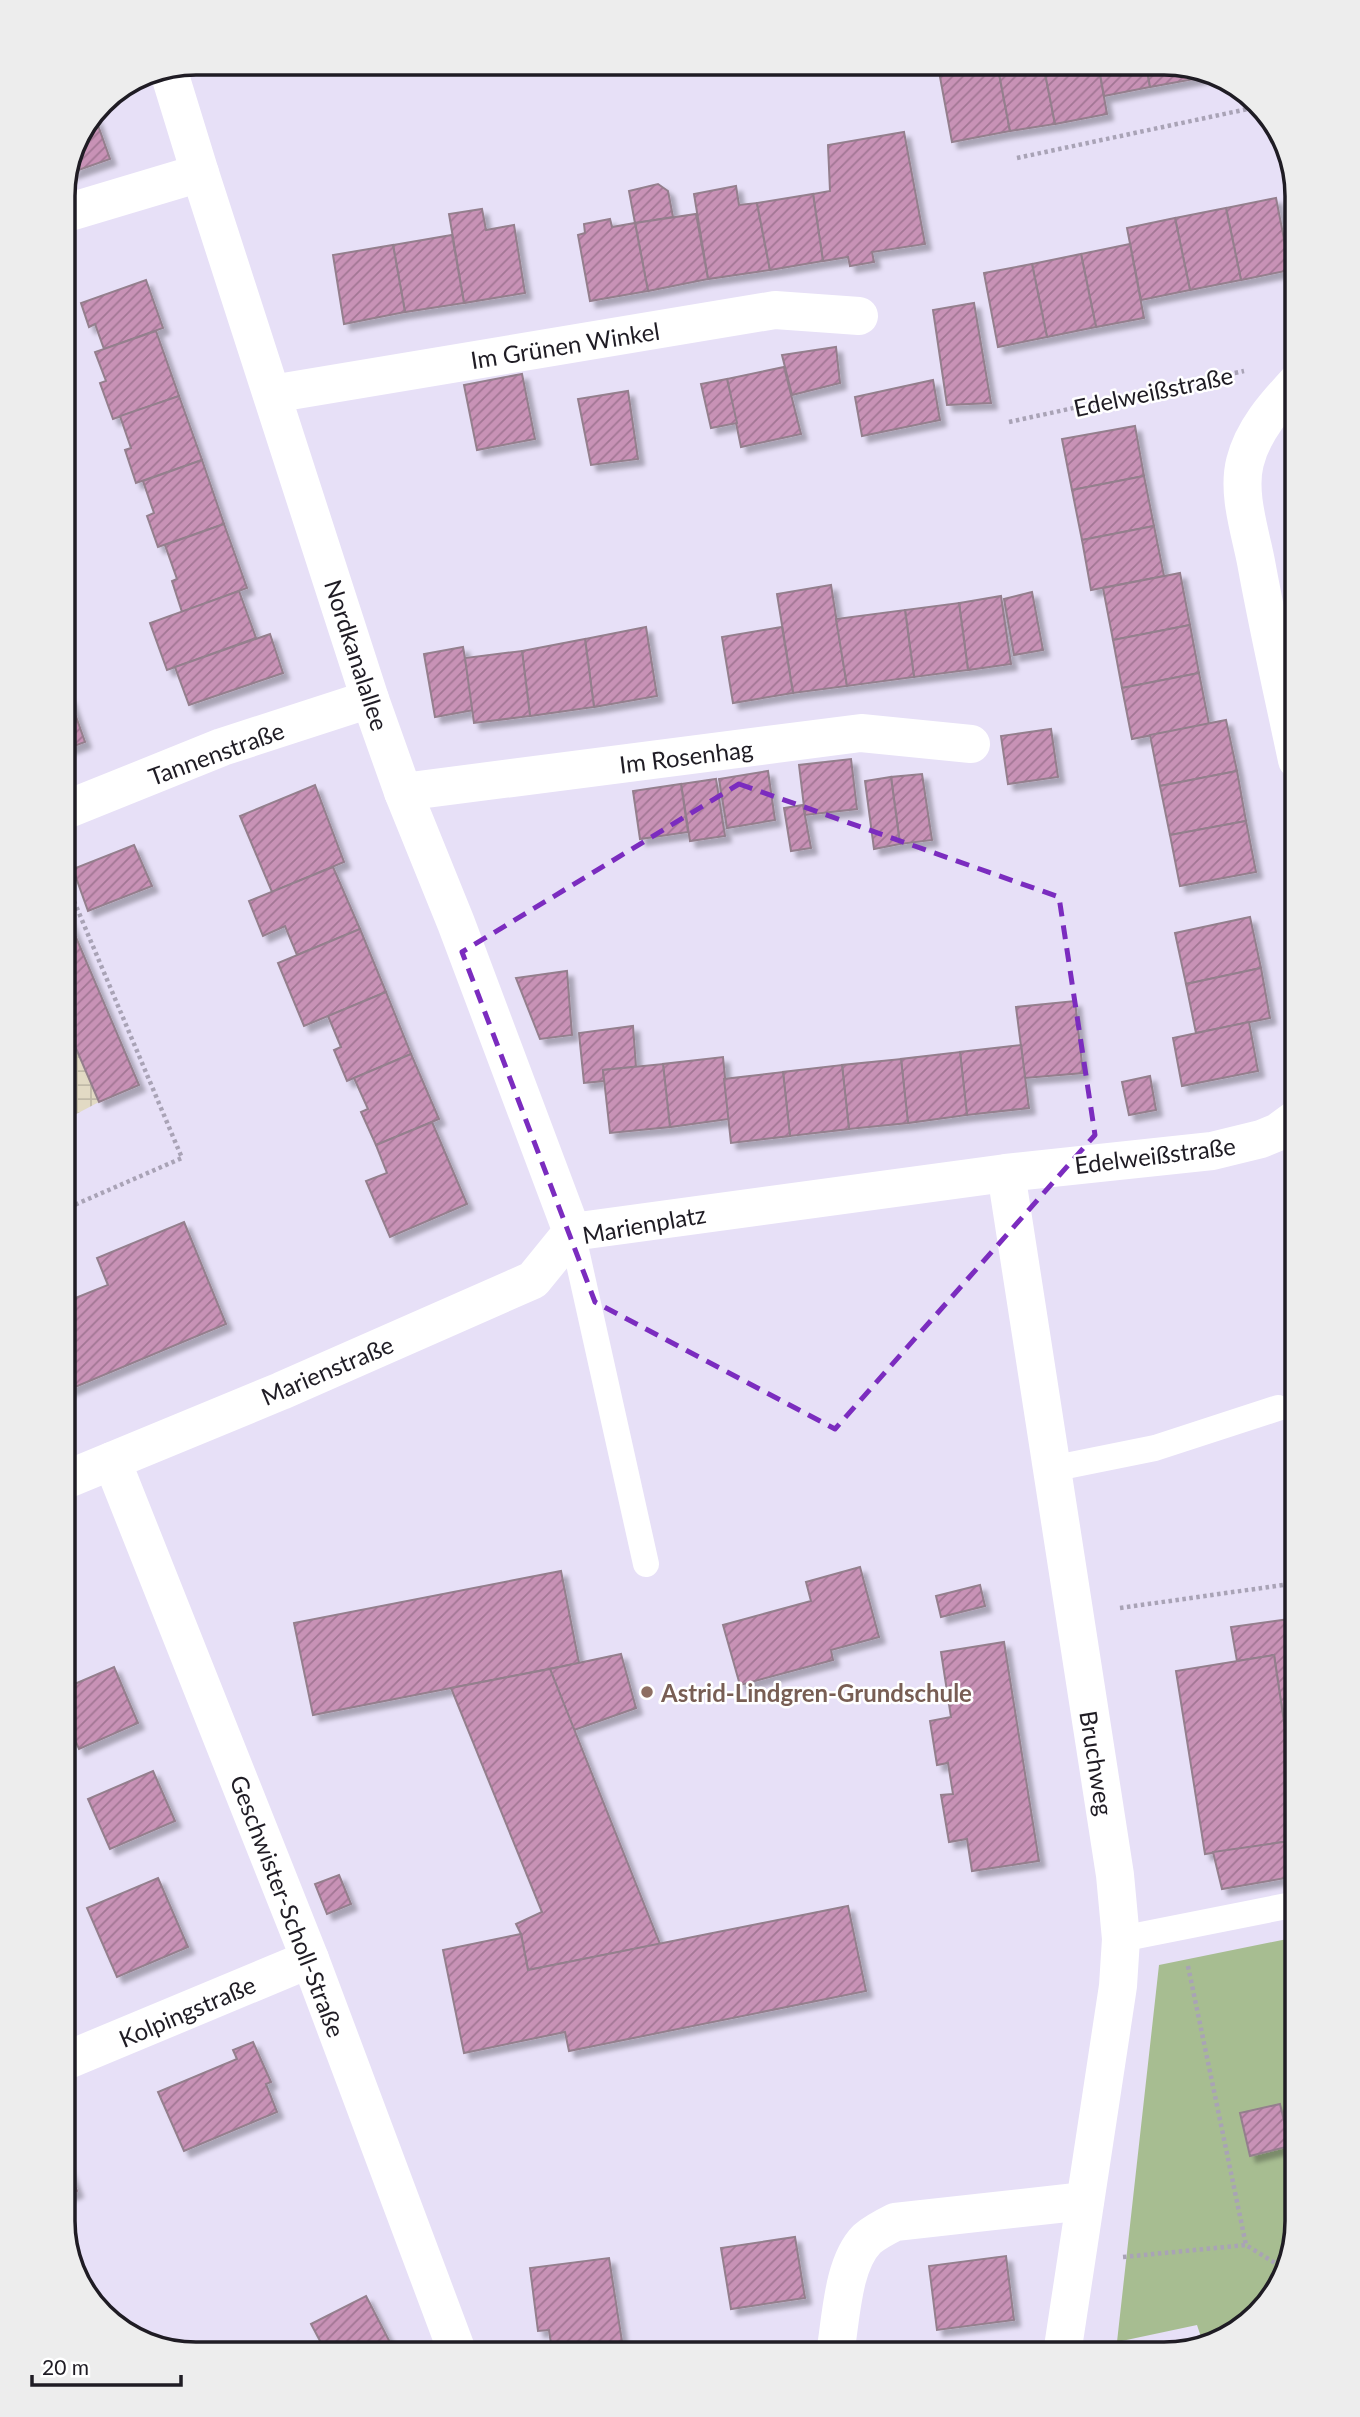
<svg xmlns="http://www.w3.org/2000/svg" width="1360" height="2417" font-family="Lato,sans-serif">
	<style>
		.industrial { fill: url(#industrial-grid) }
		.green { fill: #a7bd91 }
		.building { fill: url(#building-hatch); stroke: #947f8d; stroke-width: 2; filter: url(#shadow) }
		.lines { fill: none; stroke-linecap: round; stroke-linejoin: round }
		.path { stroke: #a9a3b6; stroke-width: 4.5; stroke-dasharray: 3.5 3.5; stroke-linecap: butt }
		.lane { stroke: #fff; stroke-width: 26 }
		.street { stroke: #fff; stroke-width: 38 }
		.marked { fill: none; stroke: #7b2cbf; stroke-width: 5; stroke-dasharray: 14 9; stroke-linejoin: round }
		.education-dot { fill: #8d6e63; stroke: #fff; stroke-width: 2.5 }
		.labels { text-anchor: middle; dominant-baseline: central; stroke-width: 5; stroke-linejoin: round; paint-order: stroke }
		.street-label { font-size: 24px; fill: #1f1c24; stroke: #fff }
		.education-label { font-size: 24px; font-weight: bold; fill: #785e54; stroke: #fff; text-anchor: start }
		.rim { fill: none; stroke: #1f1c24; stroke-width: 3.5 }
	</style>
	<defs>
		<pattern id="industrial-grid" width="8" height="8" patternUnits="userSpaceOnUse" patternTransform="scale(1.75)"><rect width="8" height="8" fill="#e2dac4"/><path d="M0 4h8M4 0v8" fill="none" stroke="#c1baa8"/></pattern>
		<pattern id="building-hatch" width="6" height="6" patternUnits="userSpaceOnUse" patternTransform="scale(1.75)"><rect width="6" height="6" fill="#c892b6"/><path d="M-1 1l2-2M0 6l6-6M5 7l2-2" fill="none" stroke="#a27694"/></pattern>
		<filter id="shadow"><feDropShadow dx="6" dy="6" stdDeviation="2" flood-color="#0004"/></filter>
	</defs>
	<rect width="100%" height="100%" fill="#e7e0f7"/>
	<polygon class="industrial" points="63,1018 99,1102 63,1121"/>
	<polygon class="green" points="1297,1937 1297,2221 1274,2295 1215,2344 1204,2346 1197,2325 1117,2342 1159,1965"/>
	<g class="building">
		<polygon points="953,63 997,63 1010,131 952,142 938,66"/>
		<polygon points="997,63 1043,63 1055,124 1010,131"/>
		<polygon points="1043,63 1098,63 1107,114 1055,124"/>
		<polygon points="1098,63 1146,63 1150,87 1104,96"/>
		<polygon points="1146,63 1173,63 1192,70 1194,79 1150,87"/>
		<polygon points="1192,70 1207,76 1194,79"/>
		<polygon points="95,117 110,159 70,173"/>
		<polygon points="904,132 925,244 872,252 874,262 850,266 848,257 823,261 813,194 830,191 828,145"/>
		<polygon points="658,184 668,191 673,217 635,223 629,191"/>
		<polygon points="736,186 739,205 757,203 770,270 708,279 694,194"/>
		<polygon points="813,194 823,261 770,270 757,203"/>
		<polygon points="1276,198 1290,270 1241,280 1226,208"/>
		<polygon points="1226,208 1241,280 1190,290 1175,218"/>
		<polygon points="482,209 486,230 514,225 525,293 464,303 449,214"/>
		<polygon points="696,214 708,279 648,291 635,223"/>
		<polygon points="1175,218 1190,290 1141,300 1127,228"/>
		<polygon points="610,219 612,227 635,223 648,291 590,301 578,235 585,233 584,224"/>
		<polygon points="452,235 464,303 405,312 393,245"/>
		<polygon points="1130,244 1144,318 1096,327 1081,254"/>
		<polygon points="393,245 405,312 344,324 333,255"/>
		<polygon points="1081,254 1096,327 1047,337 1032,264"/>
		<polygon points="1032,264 1047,337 998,347 984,273"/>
		<polygon points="146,280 163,328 104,349 95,324 89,327 81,303"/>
		<polygon points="974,303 991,403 947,405 933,310"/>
		<polygon points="156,331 179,396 113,419 100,383 106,381 95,352"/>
		<polygon points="836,347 840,383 792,395 782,355"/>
		<polygon points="784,367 801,434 741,447 727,379"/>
		<polygon points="522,374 535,439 477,450 464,385"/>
		<polygon points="727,379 737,423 711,428 701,384"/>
		<polygon points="933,380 940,420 862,436 855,397"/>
		<polygon points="628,391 638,459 591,465 578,399"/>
		<polygon points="179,396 202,460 136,483 125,450 131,448 120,416"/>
		<polygon points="1135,426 1144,476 1072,490 1062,439"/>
		<polygon points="202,460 224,524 158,547 147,516 154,513 143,481"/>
		<polygon points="1144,476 1154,526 1082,540 1072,490"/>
		<polygon points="224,524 247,588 182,612 172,581 177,579 165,545"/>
		<polygon points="1154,526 1164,576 1091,590 1082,540"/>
		<polygon points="1180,573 1190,625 1113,640 1103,588"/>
		<polygon points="831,585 847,686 793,693 777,594"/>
		<polygon points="239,591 256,638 167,670 150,623"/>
		<polygon points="1032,592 1043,650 1014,655 1004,599"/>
		<polygon points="1001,596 1011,664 968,670 959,603"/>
		<polygon points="959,603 968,670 914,677 905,610"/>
		<polygon points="905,610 914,677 847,686 836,619"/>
		<polygon points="1190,625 1199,673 1122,688 1113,640"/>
		<polygon points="646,627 657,696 594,707 585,639"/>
		<polygon points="782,627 793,693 733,703 722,637"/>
		<polygon points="270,634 283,673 189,705 175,667"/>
		<polygon points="585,639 594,707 530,716 522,651"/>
		<polygon points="463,647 474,710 435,717 424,654"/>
		<polygon points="522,651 530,716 474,723 465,658"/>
		<polygon points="1199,673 1209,724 1132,739 1122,688"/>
		<polygon points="69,697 85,742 63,750 63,699"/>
		<polygon points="1226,720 1237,771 1160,786 1150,735"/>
		<polygon points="1051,729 1058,777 1008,784 1001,736"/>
		<polygon points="851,759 857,809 805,815 799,765"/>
		<polygon points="768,771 775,820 727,828 719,779"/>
		<polygon points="1237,771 1246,821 1170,835 1160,786"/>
		<polygon points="922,774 932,840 900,844 891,777"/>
		<polygon points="891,777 900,844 874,849 865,781"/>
		<polygon points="716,779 725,836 690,841 681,784"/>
		<polygon points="681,784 688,832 640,839 633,791"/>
		<polygon points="315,785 344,862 272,892 240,816"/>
		<polygon points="803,805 811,848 791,851 784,808"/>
		<polygon points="1246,821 1256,872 1180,886 1170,835"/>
		<polygon points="134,845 152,886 88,911 73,869"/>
		<polygon points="333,867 360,929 297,955 285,926 263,936 249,901"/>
		<polygon points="63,907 139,1085 99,1102 63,1018"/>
		<polygon points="1250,917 1261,968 1186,984 1175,933"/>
		<polygon points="360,929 386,992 304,1026 278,963"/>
		<polygon points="1261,968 1270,1018 1196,1033 1186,984"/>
		<polygon points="567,971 572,1035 540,1039 516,978"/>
		<polygon points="386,992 411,1054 347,1081 334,1050 341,1047 328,1016"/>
		<polygon points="1075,1001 1083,1073 1025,1078 1016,1007"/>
		<polygon points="1249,1022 1258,1071 1182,1086 1173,1038"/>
		<polygon points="633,1026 636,1067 603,1070 604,1081 584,1083 579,1033"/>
		<polygon points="1021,1045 1029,1108 967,1115 960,1052"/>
		<polygon points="960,1052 967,1115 908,1123 901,1059"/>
		<polygon points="411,1054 439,1119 376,1145 361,1112 368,1109 354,1078"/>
		<polygon points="723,1057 729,1119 670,1127 663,1064"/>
		<polygon points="901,1059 908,1123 849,1129 842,1065"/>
		<polygon points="663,1064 670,1127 610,1133 603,1070"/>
		<polygon points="842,1065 849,1129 790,1136 783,1072"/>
		<polygon points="783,1072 790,1136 731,1143 724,1079"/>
		<polygon points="1150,1076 1156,1110 1129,1115 1122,1082"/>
		<polygon points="432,1122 467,1204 390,1237 366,1181 387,1173 376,1145"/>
		<polygon points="184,1222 226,1324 63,1392 63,1303 108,1285 97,1258"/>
		<polygon points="860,1567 879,1637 831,1650 833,1660 740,1685 723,1625 811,1601 806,1582"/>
		<polygon points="561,1571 579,1663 313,1715 294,1623"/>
		<polygon points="980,1585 985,1606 941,1617 936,1596"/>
		<polygon points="1297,1618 1297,1809 1274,1655 1237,1661 1231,1627"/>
		<polygon points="1004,1642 1039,1861 972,1871 967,1839 949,1842 941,1795 953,1794 948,1763 937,1765 930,1721 951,1717 941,1652"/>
		<polygon points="621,1654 636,1708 574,1730 550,1669"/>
		<polygon points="1274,1655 1297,1809 1297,1840 1205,1854 1176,1671"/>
		<polygon points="114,1667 138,1723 79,1749 63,1713 63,1689"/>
		<polygon points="550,1669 660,1944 528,1970 521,1934 516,1924 542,1912 451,1688"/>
		<polygon points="153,1771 175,1821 110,1849 88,1799"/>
		<polygon points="1297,1840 1297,1876 1222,1889 1213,1852"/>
		<polygon points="339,1875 351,1904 327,1914 315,1884"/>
		<polygon points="158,1878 188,1947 117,1977 87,1908"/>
		<polygon points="848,1906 866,1991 569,2051 565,2032 464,2053 443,1950 521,1934 528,1970"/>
		<polygon points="253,2042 271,2082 266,2084 277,2112 184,2151 158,2092 237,2059 233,2050"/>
		<polygon points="1280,2104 1290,2146 1250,2156 1240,2113"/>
		<polygon points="63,2156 77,2191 63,2197"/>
		<polygon points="795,2237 805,2298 731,2309 721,2248"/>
		<polygon points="1006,2256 1014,2320 937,2330 929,2266"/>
		<polygon points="609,2258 623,2348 595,2352 593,2346 552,2351 549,2330 538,2331 530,2268"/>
		<polygon points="366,2296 396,2354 327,2354 311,2324"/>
	</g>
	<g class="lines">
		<g class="path">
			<polyline points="1017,158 1257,107"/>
			<polyline points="1009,422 1244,371"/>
			<polyline points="63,875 182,1158 72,1206"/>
			<polyline points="1120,1608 1297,1583"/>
			<polyline points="1188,1966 1246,2245 1283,2268"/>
			<polyline points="1123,2257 1246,2245"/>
		</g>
		<g class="lane">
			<polyline points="572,1232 646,1564"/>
			<polyline points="1051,1469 1155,1448 1278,1408"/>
			<polyline points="1121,1939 1297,1904"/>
		</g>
		<g class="street">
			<polyline points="168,69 200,173 370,699 403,792 456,923 572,1232"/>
			<polyline points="63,214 200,173"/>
			<polyline points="272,394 775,310 859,316"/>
			<path d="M1297,760C1283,694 1268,628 1256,562C1250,531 1237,493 1245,462C1253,430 1275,406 1297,382"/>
			<polyline points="403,792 861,733 971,744"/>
			<polyline points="63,811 222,747 370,699"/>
			<polyline points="1006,1173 1115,1875 1121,1939 1118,1986 1062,2354"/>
			<polyline points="572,1232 1006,1173 1212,1151 1261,1139 1278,1132 1297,1118"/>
			<polyline points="112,1461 310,1959 458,2354"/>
			<polyline points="63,1481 281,1391 533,1280 572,1232"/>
			<polyline points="63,2062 310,1959"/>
			<path d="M835,2354C841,2321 842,2264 867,2239C875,2232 885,2227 895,2222L1085,2201"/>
		</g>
	</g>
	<path class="marked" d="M739,784L1059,897L1095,1135L835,1429L595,1302L462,952Z"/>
	<circle class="education-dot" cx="647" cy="1692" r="7"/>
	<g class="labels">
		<g class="street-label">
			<text transform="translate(565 345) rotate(-9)">Im Grünen Winkel</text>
			<text transform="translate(1153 391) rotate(-12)">Edelweißstraße</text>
			<text transform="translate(357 655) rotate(72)">Nordkanalallee</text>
			<text transform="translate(216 753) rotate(-20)">Tannenstraße</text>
			<text transform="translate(686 756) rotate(-7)">Im Rosenhag</text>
			<text transform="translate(1155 1155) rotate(-7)">Edelweißstraße</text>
			<text transform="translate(644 1224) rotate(-10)">Marienplatz</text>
			<text transform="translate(327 1370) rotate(-23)">Marienstraße</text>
			<text transform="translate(1097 1763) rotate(81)">Bruchweg</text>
			<text transform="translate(288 1906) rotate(69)">Geschwister-Scholl-Straße</text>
			<text transform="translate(187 2011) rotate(-23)">Kolpingstraße</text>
		</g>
		<g class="education-label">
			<text x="661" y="1692">Astrid-Lindgren-Grundschule</text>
		</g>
	</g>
	<path d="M0 0H1360V2417H0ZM196 75H1164A121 121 0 0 1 1285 196V2221A121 121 0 0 1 1164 2342H196A121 121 0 0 1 75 2221V196A121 121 0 0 1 196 75Z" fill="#ededed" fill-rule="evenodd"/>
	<path class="rim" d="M196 75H1164A121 121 0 0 1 1285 196V2221A121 121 0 0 1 1164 2342H196A121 121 0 0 1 75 2221V196A121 121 0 0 1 196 75Z"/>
	<path d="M32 2375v10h149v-10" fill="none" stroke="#1f1c24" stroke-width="3.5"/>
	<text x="42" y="2375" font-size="21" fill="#1f1c24" stroke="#ffffff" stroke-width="5" paint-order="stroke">20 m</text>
</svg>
